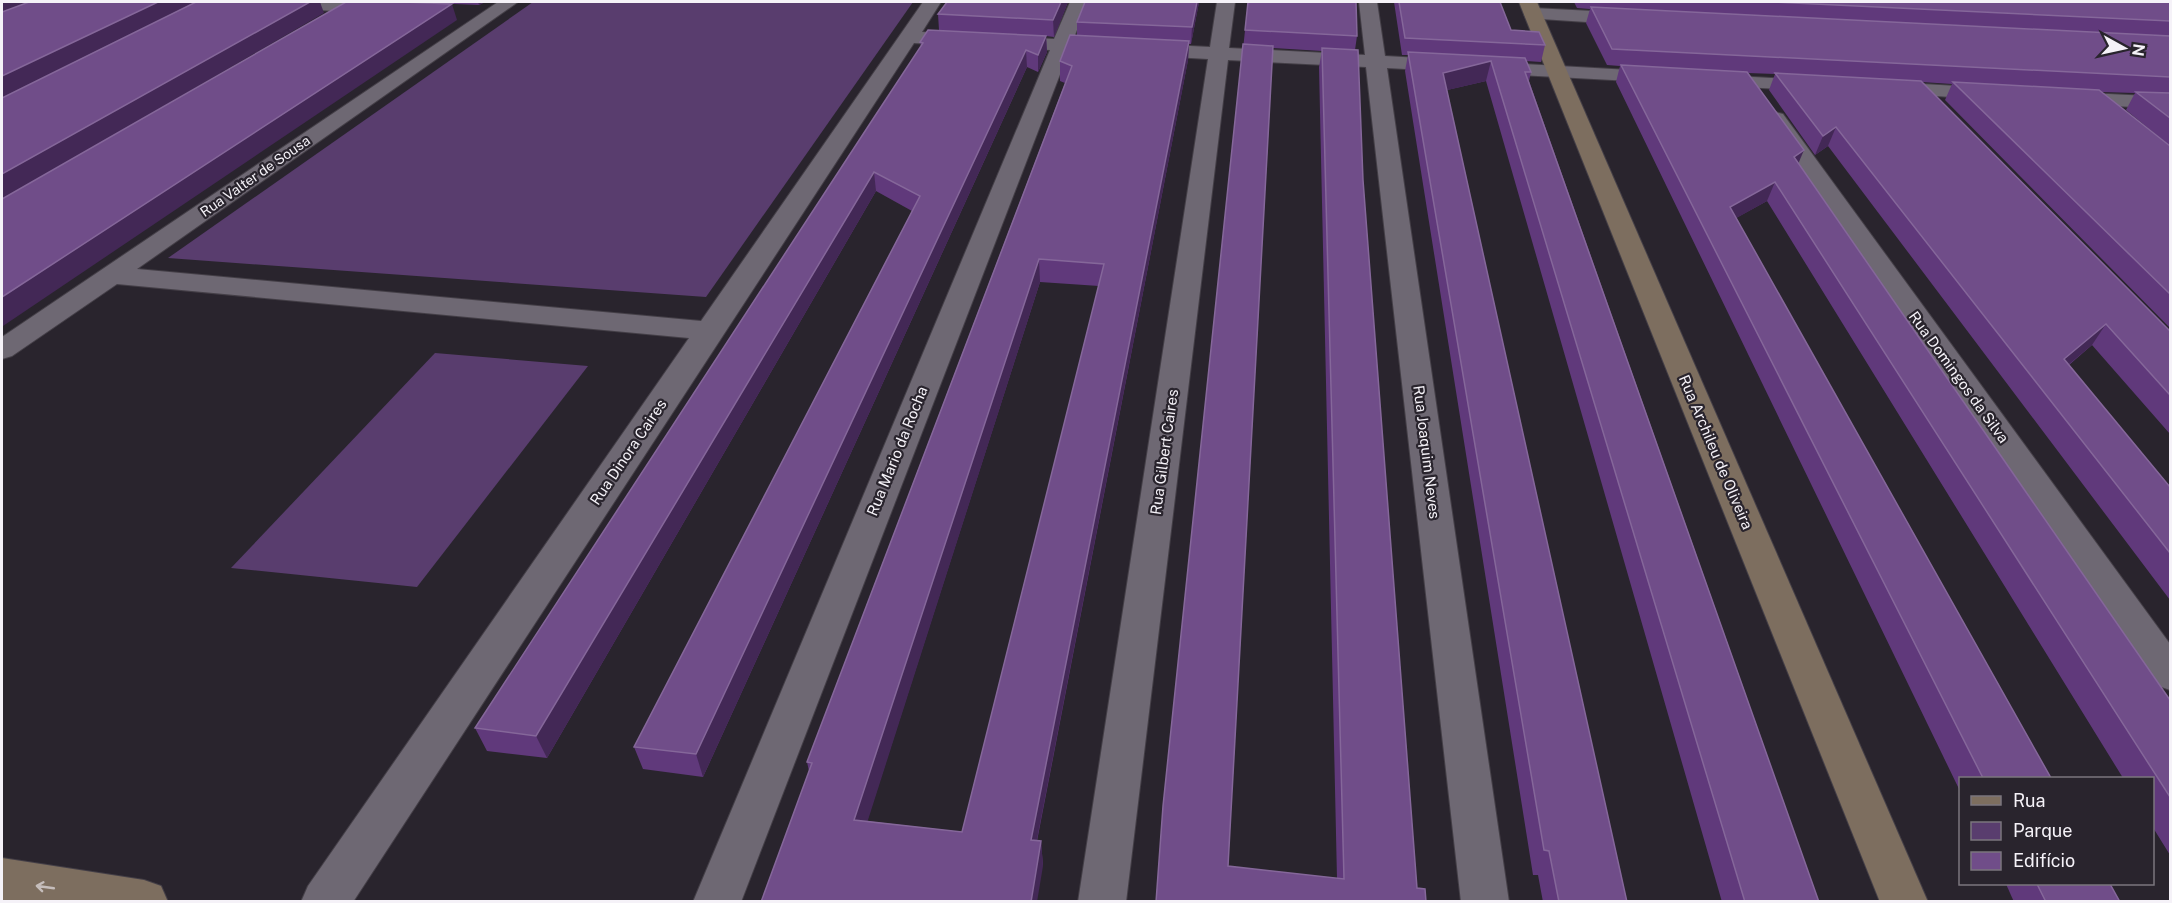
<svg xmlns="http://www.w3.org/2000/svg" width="2172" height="903" font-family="'Public Sans',sans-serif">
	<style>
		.green { fill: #593d6e }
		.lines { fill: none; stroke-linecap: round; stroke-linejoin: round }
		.street-casing { stroke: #443f47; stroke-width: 2 }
		.secondary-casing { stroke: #443f47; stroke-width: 2 }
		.street { fill: #6e6873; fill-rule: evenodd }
		.secondary { fill: #7d6e5f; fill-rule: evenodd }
		.wall { fill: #60397b; fill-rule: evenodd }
		.shaded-wall { fill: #432856 }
		.building { fill: #704d89; stroke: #85679a; stroke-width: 1.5; fill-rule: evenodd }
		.oneway { stroke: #c5bdbb }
		.labels { text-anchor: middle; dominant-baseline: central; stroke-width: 4.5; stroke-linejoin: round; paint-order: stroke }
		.far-street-label { font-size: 14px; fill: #f5f2f8; stroke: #29242d }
		.street-label { font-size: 15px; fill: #f5f2f8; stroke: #29242d }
	</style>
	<rect width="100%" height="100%" fill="#29242d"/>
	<g class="green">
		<polygon points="533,2 913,2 706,297 168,258"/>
		<polygon points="435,353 588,366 417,587 231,568"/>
	</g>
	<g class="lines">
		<g class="street-casing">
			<g id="street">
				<polygon points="258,2 365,2 391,4 394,8 391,12 385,14 267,7 261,6"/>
				<polygon points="498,2 518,2 137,269 701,321 923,2 941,2 922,32 1054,39 1070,2 1088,2 1073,40 1210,47 1217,2 1235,2 1229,48 1365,55 1359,2 1377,2 1385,56 1822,81 1825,85 1822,89 1815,91 1387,68 1509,902 1461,902 1366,67 1228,60 1126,902 1078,902 1208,59 1069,51 741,902 693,902 1050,50 914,43 353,902 301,902 308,886 689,338 117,284 12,356 2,359 2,337"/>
				<polygon points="1533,8 1632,13 1639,15 1641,19 1639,23 1632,25 1526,18 1524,14 1526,10"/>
				<polygon points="1888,82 1992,88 1999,90 2003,94 1999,98 1992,100 1881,92 1878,88 1881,84"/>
				<polygon points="2067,92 2170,97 2170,109 2059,103 2056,98 2059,93"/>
				<polygon points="1775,112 1783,114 2170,644 2170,690 2156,685 1764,119 1767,114"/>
			</g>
		</g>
		<g class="secondary-casing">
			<g id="secondary">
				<polygon points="1519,2 1537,2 1928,902 1880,902"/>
				<polygon points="2,858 144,880 161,886 168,902 2,902"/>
			</g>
		</g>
		<use href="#street" class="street"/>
		<use href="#secondary" class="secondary"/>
	</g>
	<g class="wall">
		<polygon points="405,2 485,2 479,5"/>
		<polygon points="1068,2 1054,37 1046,36 1047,52 1038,72 1027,67 703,777 643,769 634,747 912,211 876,191 547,758 487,751 475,728 921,46 920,42 939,30 938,14"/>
		<path d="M1199,2L1191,44H1189L1188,60L1037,841H1041L1043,866L761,902L809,771L807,762L1065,83L1060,81V61L1077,35V22ZM1040,282L1099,286L962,832L867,821Z"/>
		<path d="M1248,2L1357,36L1355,50L1363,180L1417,888L1156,902L1163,806ZM1273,48L1322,51L1319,67L1337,879L1228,866Z"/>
		<polygon points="1394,2 1500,2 1511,30 1545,45 1541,62 1526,61 1531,72 1529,81 1819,902 1722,902 1486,81 1447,90 1627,902 1543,902 1538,875 1533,875 1405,71 1408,55 1402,55"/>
		<polygon points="1574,2 2170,2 2170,146 2126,110 2135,93 2102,92 2170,146 2170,328 1945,100 1952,84 1922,82 2170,331 2170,434 2092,345 2069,365 2170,487 2170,600 1828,146 1815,155 1769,90 1775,74 1748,73 1798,163 2170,700 2170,855 2152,826 2152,778 2123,778 1767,201 1736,218 2051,778 1960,778 1960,791 1616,82 1620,66 1607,65 1586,23 1590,9 1577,8"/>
		<polygon points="2006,884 2110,884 2120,902 2014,902"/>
	</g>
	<g class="shaded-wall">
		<polygon points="2,2 36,2 2,16"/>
		<polygon points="158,2 198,2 2,99 2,76"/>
		<polygon points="310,2 320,2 324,13 2,200 2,174"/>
		<polygon points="478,2 485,2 479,5"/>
		<polygon points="1061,2 1068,2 1054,37 1053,20"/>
		<polygon points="1197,2 1199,2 1191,44 1192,27"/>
		<polygon points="452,4 457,20 3,326 2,323 2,297"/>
		<polygon points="1046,36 1047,52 1038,72 1038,55"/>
		<polygon points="1189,41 1188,60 1032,865 1031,840"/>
		<polygon points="1026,50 1027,67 703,777 696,754"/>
		<polygon points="1491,61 1486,81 1439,92 1443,73"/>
		<polygon points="1836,127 1828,146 1815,155 1823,136"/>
		<polygon points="1804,150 1796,169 1794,157"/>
		<polygon points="874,172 876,191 547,758 536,736"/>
		<polygon points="1775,182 1767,201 1722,226 1730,207"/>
		<polygon points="1039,259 1040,282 860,845 854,820"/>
		<polygon points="2106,324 2092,345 2050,380 2064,359"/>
		<polygon points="1041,841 1043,866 1037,902 1031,902"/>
	</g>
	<g class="building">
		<polygon points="29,2 158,2 2,76 2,12"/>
		<polygon points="196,2 310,2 2,174 2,98"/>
		<polygon points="346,2 403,2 452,4 2,297 2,199"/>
		<polygon points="947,2 1061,2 1053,20 938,14"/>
		<polygon points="1085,2 1197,2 1192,27 1077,22"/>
		<polygon points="1248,2 1356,2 1357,36 1245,30"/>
		<polygon points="1399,2 1500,2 1511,30 1539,32 1545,45 1405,38"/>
		<polygon points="1774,2 2170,2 2170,21"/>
		<polygon points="1591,7 2170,36 2170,77 1612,49"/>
		<polygon points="928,30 1046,36 1038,55 1026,50 696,754 634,747 920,196 874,172 536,736 475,728 871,122 923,43 920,42"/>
		<path d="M1070,35L1189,41L1031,840L1041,841L1031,902H761L812,763L807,762L1072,66L1060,61ZM1039,259L1104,264L962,832L854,820Z"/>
		<polygon points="1243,44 1273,46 1228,866 1344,879 1322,48 1358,50 1363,180 1417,888 1425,889 1426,902 1156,902 1163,806"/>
		<polygon points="1408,52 1525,58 1531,72 1525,72 1819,902 1745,902 1491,61 1443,73 1627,902 1559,902 1549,851 1544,850"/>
		<polygon points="1621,65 1747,72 1804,150 1794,157 2170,700 2170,797 1775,182 1730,207 2051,778 1983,778"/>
		<polygon points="1775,73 1921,81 2170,331 2170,395 2106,324 2064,359 2170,487 2170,553 1836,127 1823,136"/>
		<polygon points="1953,82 2099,90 2170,146 2170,294"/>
		<polygon points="2136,92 2170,93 2170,118"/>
		<polygon points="2037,884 2110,884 2120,902 2046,902"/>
	</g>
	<defs><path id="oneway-shaft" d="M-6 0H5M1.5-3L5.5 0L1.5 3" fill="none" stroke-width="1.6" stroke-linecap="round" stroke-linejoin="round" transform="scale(1.5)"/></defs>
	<use class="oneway" href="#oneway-shaft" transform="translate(45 887) rotate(-172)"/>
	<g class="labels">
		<g class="far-street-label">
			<text transform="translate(255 176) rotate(-35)">Rua Valter de Sousa</text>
		</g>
		<g class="street-label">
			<text transform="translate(1959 377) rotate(54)">Rua Domingos da Silva</text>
			<text transform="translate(897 451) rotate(-68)">Rua Mario da Rocha</text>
			<text transform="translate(628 452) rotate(-56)">Rua Dinora Caires</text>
			<text transform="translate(1164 452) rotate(-82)">Rua Gilbert Caires</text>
			<text transform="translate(1427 452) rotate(83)">Rua Joaquim Neves</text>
			<text transform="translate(1716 452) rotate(67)">Rua Archileu de Oliveira</text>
		</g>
	</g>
	<rect width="2172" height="903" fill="none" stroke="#f5f2f8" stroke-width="6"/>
	<rect x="1959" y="777" width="195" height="108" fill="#29242d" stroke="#7b767e" stroke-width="1.5"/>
	<rect x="1971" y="796" width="30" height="9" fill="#7d6e5f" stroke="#7b767e" stroke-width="1.5"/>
	<text x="2013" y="807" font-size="18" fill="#f5f2f8">Rua</text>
	<rect x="1971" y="822" width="30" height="18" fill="#593d6e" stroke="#7b767e" stroke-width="1.5"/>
	<text x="2013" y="837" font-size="18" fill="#f5f2f8">Parque</text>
	<rect x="1971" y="852" width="30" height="18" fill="#704d89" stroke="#7b767e" stroke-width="1.5"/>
	<text x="2013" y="867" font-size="18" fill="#f5f2f8">Edifício</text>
	<g transform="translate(2124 48) rotate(98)" stroke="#29242d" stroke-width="4.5" paint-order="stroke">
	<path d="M0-4.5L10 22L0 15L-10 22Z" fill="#f5f2f8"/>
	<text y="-9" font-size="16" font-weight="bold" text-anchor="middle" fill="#f5f2f8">N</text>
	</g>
</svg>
